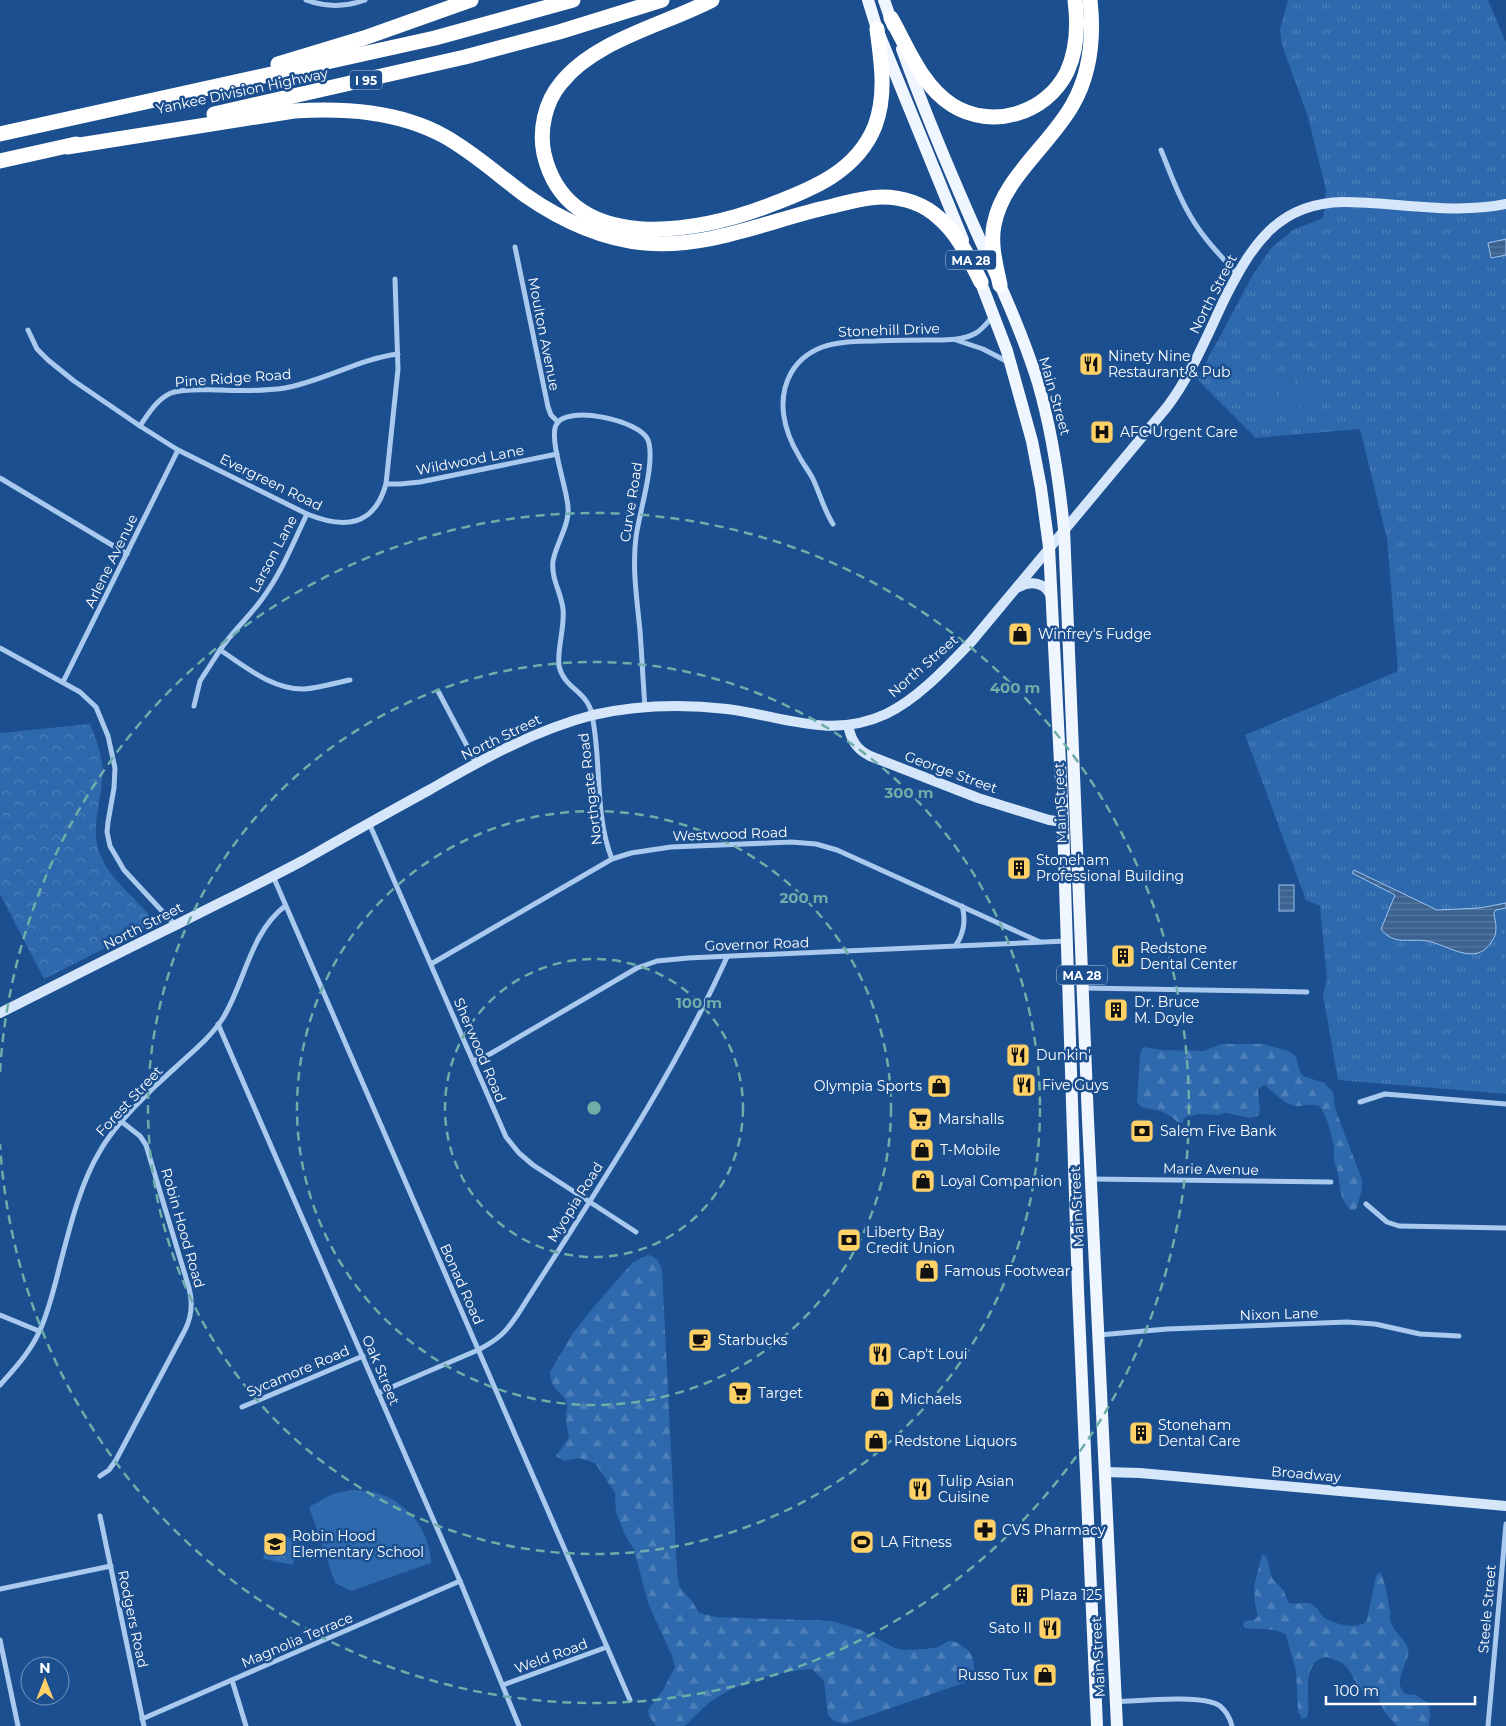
<svg xmlns="http://www.w3.org/2000/svg" width="1506" height="1726" font-family="Montserrat,sans-serif">
	<style>
		.grass { fill: url(#grass-tufts) }
		.forest { fill: url(#forest-firs) }
		.park { fill: url(#park-crowns) }
		.garden { fill: #2e69ad }
		.water { fill: url(#water-rules); stroke: #9cc4f0 }
		.lines { fill: none; stroke-linecap: round; stroke-linejoin: round }
		.street { stroke: #a9c9ee; stroke-width: 5 }
		.secondary { stroke: #d6e6fa; stroke-width: 10 }
		.primary { stroke: #f0f6ff; stroke-width: 12 }
		.highway { stroke: #fff; stroke-width: 15 }
		.ring { fill: none; stroke: #6fada8; stroke-width: 2.5; stroke-dasharray: 9 6 }
		.labels { text-anchor: middle; dominant-baseline: central; stroke-width: 5; stroke-linejoin: round; paint-order: stroke }
		.shield { fill: #1b4f8f; stroke: #bbcadd; stroke-width: 1 }
		.shield-label { font-size: 12px; font-weight: bold; fill: #fff }
		.street-label { font-size: 14px; fill: #fff; stroke: #1b4f8f }
		.poi-label { font-size: 14px; fill: #fff; stroke: #1b4f8f; text-anchor: start }
		.centre { fill: #6fada8; stroke: #1b4f8f; stroke-width: 2.5 }
		.ring-label { font-size: 15px; text-anchor: middle; font-weight: bold; fill: #6fada8; stroke: #1b4f8f; stroke-width: 5; stroke-linejoin: round; paint-order: stroke }
	</style>
	<defs>
		<pattern id="grass-tufts" width="24" height="20" patternUnits="userSpaceOnUse" patternTransform="scale(1.25)"><rect width="24" height="20" fill="#2e69ad"/><path d="M3 7l-1-3M5 7V3M7 7l1-3M15 17l-1-3M17 17v-4M19 17l1-3" fill="none" stroke="#4d80b9"/></pattern>
		<pattern id="forest-firs" width="22" height="20" patternUnits="userSpaceOnUse" patternTransform="scale(1.25)"><rect width="22" height="20" fill="#2e69ad"/><path d="M5 1l3.5 6h-7zM16 11l3.5 6h-7z" fill="#4d80b9"/></pattern>
		<pattern id="park-crowns" width="20" height="18" patternUnits="userSpaceOnUse" patternTransform="scale(1.25)"><rect width="20" height="18" fill="#2e69ad"/><path d="M2 6a3 3 0 1 1 6 0M12 15a3 3 0 1 1 6 0" fill="none" stroke="#4d80b9"/></pattern>
		<pattern id="water-rules" width="6" height="5" patternUnits="userSpaceOnUse" patternTransform="scale(1.25)"><rect width="6" height="5" fill="#3c6290"/><path d="M0 2.5h6" fill="none" stroke="#597aa1"/></pattern>
	</defs>
	<rect width="100%" height="100%" fill="#1b4f8f"/>
	<polygon class="grass" points="1288,0 1488,0 1506,43 1506,1094 1338,1080 1323,995 1327,979 1320,906 1306,900 1245,735 1398,671 1387,539 1360,429 1256,438 1197,379 1254,273 1272,247 1293,230 1323,218 1326,190 1308,117 1282,45 1280,29"/>
	<g class="forest">
		<path d="M1221,1044H1263L1289,1051L1296,1057L1300,1072L1303,1076L1324,1083L1333,1092L1335,1108L1362,1180V1189L1356,1210H1350L1342,1198L1337,1169C1333,1163 1334,1156 1334,1149C1333,1138 1326,1113 1319,1106C1307,1103 1304,1107 1295,1106C1284,1104 1274,1093 1266,1086H1262L1258,1090L1260,1111L1258,1116L1250,1118L1226,1113L1218,1115L1199,1114L1185,1117L1182,1123L1179,1124L1172,1117L1160,1111L1141,1107L1137,1102L1140,1054L1143,1047L1163,1050L1204,1051Z"/>
		<path d="M648,1255C656,1256 660,1263 662,1270L677,1572L680,1588L692,1601L699,1613L716,1617L832,1621L861,1630L895,1648L904,1650L926,1649L938,1647L949,1641L956,1642L968,1650L972,1656L975,1672L972,1680L845,1724L834,1721L828,1715L824,1681L812,1669C776,1672 739,1681 710,1702C701,1709 694,1718 685,1726H656L649,1716L648,1710L663,1690L675,1667L672,1656L648,1603L634,1549L624,1533L616,1512L615,1493L595,1463L579,1458L564,1461L556,1456L569,1438C568,1431 566,1424 566,1418C566,1411 569,1406 565,1399C558,1390 549,1385 550,1372L573,1333L592,1309L633,1262Z"/>
		<path d="M1262,1555H1264L1267,1558L1272,1578L1283,1590L1289,1603C1296,1605 1302,1602 1309,1603C1318,1606 1319,1614 1326,1619C1335,1624 1360,1631 1367,1620L1376,1576L1380,1572C1385,1579 1388,1600 1390,1610C1391,1615 1389,1620 1392,1625C1396,1635 1411,1643 1408,1655C1406,1666 1392,1684 1406,1694L1416,1695L1428,1703L1430,1712L1429,1726H1397L1384,1711L1379,1699C1373,1696 1367,1695 1362,1690C1346,1671 1353,1664 1326,1657C1301,1661 1310,1697 1308,1714L1306,1718L1302,1719L1298,1711L1296,1671L1286,1635C1273,1626 1260,1631 1245,1628L1243,1625L1244,1621L1254,1620L1258,1616L1255,1604L1254,1586Z"/>
	</g>
	<g class="park">
		<path d="M90,724C97,741 104,760 102,779C101,804 91,827 99,852C108,877 132,895 149,915L150,920L147,927L44,979L0,894V733Z"/>
		<polygon points="282,1535 298,1541 293,1565 263,1559 268,1536"/>
	</g>
	<g class="garden">
		<polygon points="1313,370 1320,405 1304,409 1296,374"/>
		<polygon points="1292,375 1300,409 1283,413 1276,378"/>
		<polygon points="1272,379 1280,413 1263,417 1255,382"/>
		<path d="M351,1490C394,1488 429,1520 431,1563L351,1591L335,1583L309,1507L332,1494Z"/>
	</g>
	<g class="water">
		<polygon points="1506,239 1506,255 1491,258 1488,243"/>
		<path d="M1354,870L1437,910L1480,908L1506,903V908L1496,910L1494,912C1494,918 1496,922 1496,927C1496,933 1495,937 1492,941C1476,968 1449,945 1427,941C1409,938 1394,946 1381,929L1395,895L1352,873Z"/>
		<rect x="1279" y="885" width="15" height="26"/>
	</g>
	<g class="lines">
		<g class="street">
			<path d="M306,0C325,7 346,7 365,0"/>
			<path d="M1161,150C1170,172 1178,196 1191,217C1203,238 1221,256 1237,274"/>
			<polyline points="515,247 548,407 551,415 558,422"/>
			<path d="M28,330L37,349L48,360L74,381L140,426L178,450L307,514C344,529 374,527 386,484L398,369L395,279"/>
			<polyline points="956,340 983,349 1008,362"/>
			<path d="M140,426C148,414 157,399 171,393C186,388 204,390 220,390C242,391 264,391 285,388C324,381 359,359 398,354"/>
			<polyline points="0,478 127,554"/>
			<polyline points="386,484 400,484 420,482 557,454"/>
			<path d="M307,514C293,543 281,574 262,599C249,617 232,632 220,650C245,666 272,690 304,689C319,688 335,683 350,680"/>
			<path d="M833,524C824,510 820,494 813,479C809,471 803,464 799,456C784,431 776,400 791,373C809,342 843,341 875,341C892,340 910,340 928,340C944,340 962,341 976,333C983,329 988,322 992,317"/>
			<polyline points="0,648 80,692 96,707 108,736 115,768 114,788 108,822 107,832 110,846 124,870 175,925"/>
			<polyline points="63,682 178,450"/>
			<polyline points="438,691 476,763"/>
			<polyline points="194,706 200,681 220,650"/>
			<polyline points="369,823 506,1137 519,1153 533,1165 636,1232"/>
			<path d="M612,859C594,814 602,762 592,715C588,691 564,689 559,666C557,647 565,628 563,609C561,592 551,579 553,561C556,544 570,524 568,507C567,489 549,440 556,425C565,404 640,420 648,440C656,462 639,513 636,537C632,569 637,599 640,631C642,657 643,682 645,707"/>
			<polyline points="273,876 630,1700"/>
			<path d="M956,945C964,933 966,920 962,906"/>
			<polyline points="431,964 612,859 631,853 671,847 791,842 816,844 837,850 1040,942"/>
			<polyline points="1084,988 1307,992"/>
			<polyline points="218,1024 460,1581 519,1726"/>
			<polyline points="473,1061 490,1054 637,968 657,961 688,958 1066,941"/>
			<polyline points="1360,1102 1385,1094 1506,1104"/>
			<polyline points="1091,1179 1331,1182"/>
			<polyline points="1366,1204 1387,1222 1399,1226 1506,1228"/>
			<polyline points="0,1315 39,1331"/>
			<polyline points="1099,1335 1167,1329 1347,1322 1375,1324 1420,1334 1459,1336"/>
			<path d="M0,1385C15,1368 31,1351 40,1330C50,1308 55,1284 61,1261C70,1226 81,1182 100,1151C115,1124 152,1088 176,1067C192,1052 211,1037 223,1018C245,982 250,933 285,906"/>
			<path d="M378,1393L478,1350C499,1339 505,1333 518,1314C592,1197 670,1083 727,957"/>
			<polyline points="242,1407 363,1356"/>
			<path d="M100,1476L109,1470L116,1460L185,1330C192,1316 193,1303 189,1288L146,1145L140,1136L122,1122"/>
			<polyline points="100,1516 144,1726"/>
			<polyline points="0,1589 111,1566"/>
			<polyline points="0,1640 18,1726"/>
			<polyline points="232,1680 246,1726"/>
			<polyline points="503,1685 607,1647"/>
			<path d="M1115,1702C1138,1701 1203,1694 1220,1706C1226,1711 1230,1718 1232,1726"/>
			<polyline points="142,1719 460,1581"/>
			<polyline points="1488,1726 1506,1524"/>
		</g>
		<g class="secondary">
			<path d="M1019,587C1031,580 1047,583 1051,597"/>
			<path d="M848,725C851,740 856,749 870,756L978,798L1049,820L1063,822"/>
			<path d="M0,1013C58,984 116,954 174,926C217,904 261,883 304,860C346,836 389,812 431,789C483,759 535,730 593,715C637,705 683,704 727,709C783,716 830,740 886,714C918,699 948,666 972,641L1167,407C1192,374 1208,333 1226,296C1252,245 1278,203 1343,202C1397,202 1452,215 1506,204"/>
			<polyline points="1104,1472 1140,1473 1506,1506"/>
		</g>
		<g class="primary">
			<polyline points="868,0 877,29 963,240"/>
			<polyline points="884,0 893,26"/>
			<path d="M902,49C922,105 945,160 969,215C993,270 1020,325 1038,383C1052,431 1059,479 1064,529L1088,1120L1117,1726"/>
			<polyline points="978,275 1007,351 1032,441 1041,488 1049,547 1063,822 1078,1290 1097,1726"/>
		</g>
		<g class="highway">
			<path d="M712,0C664,25 595,40 561,83C545,102 539,130 544,154C568,257 699,233 770,205C813,189 857,171 875,126C887,94 881,61 877,29"/>
			<path d="M891,18C908,48 922,86 952,105C992,130 1046,114 1067,72C1077,50 1078,23 1075,0"/>
			<polyline points="278,64 364,38 471,0"/>
			<polyline points="214,114 465,57 559,32 662,0"/>
			<polyline points="0,134 435,38 573,0"/>
			<path d="M67,147L294,111C345,108 398,111 444,136C473,152 498,175 525,195C561,220 601,239 645,243C709,249 772,219 833,206C849,202 866,197 882,197C903,197 924,204 939,218C959,235 969,259 981,282"/>
			<polyline points="0,161 76,144"/>
			<path d="M1000,285C996,265 990,245 994,225C1002,179 1051,144 1073,104C1091,72 1094,36 1090,0"/>
		</g>
	</g>
	<g class="ring">
		<circle cx="594" cy="1108" r="149"/>
		<circle cx="594" cy="1108" r="297"/>
		<circle cx="594" cy="1108" r="446"/>
		<path d="M0 1072A595 595 0 1 1 0 1144"/>
	</g>
	<defs>
		<g id="restaurant-square" transform="scale(1.25)"><rect x="-9" y="-9" width="18" height="18" rx="4" fill="#ffd166" stroke="#1b4f8f"/><path d="M-5-6h1v4h1v-4h1v4h1v-4h1v5L-1.5 .5V6h-2V.5L-5-1ZM5-6V6H3V1.5H1.5Q1.5-4 5-6Z" fill="#111"/></g>
		<g id="hospital-square" transform="scale(1.25)"><rect x="-9" y="-9" width="18" height="18" rx="4" fill="#ffd166" stroke="#1b4f8f"/><path d="M-5-5h3v3.5h4V-5h3V5h-3V1.5h-4V5h-3Z" fill="#111"/></g>
		<g id="shop-square" transform="scale(1.25)"><rect x="-9" y="-9" width="18" height="18" rx="4" fill="#ffd166" stroke="#1b4f8f"/><path d="M-5-2.5h2.3a2.7 3.5 0 0 1 5.4 0H5L5.5 6h-11ZM-1.5-2.5h3a1.5 2.3 0 0 0-3 0Z" fill="#111"/></g>
		<g id="building-square" transform="scale(1.25)"><rect x="-9" y="-9" width="18" height="18" rx="4" fill="#ffd166" stroke="#1b4f8f"/><path d="M-4-6H4V6H1V3H-1V6H-4ZM-2.5-4.3h1.7v1.8h-1.7ZM.8-4.3h1.7v1.8H.8ZM-2.5-1h1.7V.8h-1.7ZM.8-1h1.7V.8H.8Z" fill="#111"/></g>
		<g id="supermarket-square" transform="scale(1.25)"><rect x="-9" y="-9" width="18" height="18" rx="4" fill="#ffd166" stroke="#1b4f8f"/><path d="M-6-5.5h2.5l.6 2H6L4.5 2H-2.5L-4.4-4H-6ZM-1.5 3.2a1.3 1.3 0 1 0 .1 0ZM3 3.2a1.3 1.3 0 1 0 .1 0Z" fill="#111"/></g>
		<g id="bank-square" transform="scale(1.25)"><rect x="-9" y="-9" width="18" height="18" rx="4" fill="#ffd166" stroke="#1b4f8f"/><path d="M-6-4H6V4H-6ZM0-2.3a2.3 2.3 0 1 0 0 4.6a2.3 2.3 0 1 0 0-4.6Z" fill="#111"/></g>
		<g id="cafe-square" transform="scale(1.25)"><rect x="-9" y="-9" width="18" height="18" rx="4" fill="#ffd166" stroke="#1b4f8f"/><path d="M-5.5-4.5H6V0H3Q3 3.5 0 3.5H-2.5Q-5.5 3.5-5.5 0ZM3-3.2v2h1.7v-2ZM-6 4.5H4V6H-6Z" fill="#111"/></g>
		<g id="pharmacy-square" transform="scale(1.25)"><rect x="-9" y="-9" width="18" height="18" rx="4" fill="#ffd166" stroke="#1b4f8f"/><path d="M-2-6h4v4h4v4h-4v4h-4v-4h-4v-4h4Z" fill="#111"/></g>
		<g id="stadium-square" transform="scale(1.25)"><rect x="-9" y="-9" width="18" height="18" rx="4" fill="#ffd166" stroke="#1b4f8f"/><path d="M0-5a6.5 5 0 1 0 0 10a6.5 5 0 1 0 0-10ZM-3.5-1.8h7v3.6h-7Z" fill="#111"/></g>
		<g id="school-square" transform="scale(1.25)"><rect x="-9" y="-9" width="18" height="18" rx="4" fill="#ffd166" stroke="#1b4f8f"/><path d="M0-5L7-2L0 1L-7-2ZM-4 1L0 2.5L4 1V4Q0 6-4 4Z" fill="#111"/></g>
	</defs>
	<g fill-rule="evenodd">
		<use href="#restaurant-square" x="1091" y="364"/>
		<use href="#hospital-square" x="1102" y="432"/>
		<use href="#shop-square" x="1020" y="634"/>
		<use href="#building-square" x="1019" y="868"/>
		<use href="#building-square" x="1123" y="956"/>
		<use href="#building-square" x="1116" y="1010"/>
		<use href="#restaurant-square" x="1018" y="1055"/>
		<use href="#restaurant-square" x="1024" y="1085"/>
		<use href="#shop-square" x="939" y="1086"/>
		<use href="#supermarket-square" x="920" y="1119"/>
		<use href="#bank-square" x="1142" y="1131"/>
		<use href="#shop-square" x="922" y="1150"/>
		<use href="#shop-square" x="923" y="1181"/>
		<use href="#bank-square" x="849" y="1240"/>
		<use href="#shop-square" x="927" y="1271"/>
		<use href="#cafe-square" x="700" y="1340"/>
		<use href="#restaurant-square" x="880" y="1354"/>
		<use href="#supermarket-square" x="740" y="1393"/>
		<use href="#shop-square" x="882" y="1399"/>
		<use href="#building-square" x="1141" y="1433"/>
		<use href="#shop-square" x="876" y="1441"/>
		<use href="#restaurant-square" x="920" y="1489"/>
		<use href="#pharmacy-square" x="985" y="1530"/>
		<use href="#stadium-square" x="862" y="1542"/>
		<use href="#school-square" x="275" y="1544"/>
		<use href="#building-square" x="1022" y="1595"/>
		<use href="#restaurant-square" x="1050" y="1628"/>
		<use href="#shop-square" x="1045" y="1675"/>
	</g>
	<g class="labels">
		<g class="shield">
			<rect x="350" y="70.5" width="32" height="19" rx="4"/>
			<rect x="946" y="250.5" width="50" height="19" rx="4"/>
			<rect x="1057" y="965.5" width="50" height="19" rx="4"/>
		</g>
		<g class="shield-label">
			<text x="366" y="80">I 95</text>
			<text x="971" y="260">MA 28</text>
			<text x="1082" y="975">MA 28</text>
		</g>
		<g class="street-label">
			<text transform="translate(242 91) rotate(-12)">Yankee Division Highway</text>
			<text transform="translate(1213 294) rotate(-63)">North Street</text>
			<text transform="translate(889 330) rotate(-2)">Stonehill Drive</text>
			<text transform="translate(544 334) rotate(79)">Moulton Avenue</text>
			<text transform="translate(233 378) rotate(-4)">Pine Ridge Road</text>
			<text transform="translate(1055 396) rotate(74)">Main Street</text>
			<text transform="translate(470 460) rotate(-11)">Wildwood Lane</text>
			<text transform="translate(271 482) rotate(26)">Evergreen Road</text>
			<text transform="translate(631 502) rotate(-81)">Curve Road</text>
			<text transform="translate(273 554) rotate(-62)">Larson Lane</text>
			<text transform="translate(111 561) rotate(-64)">Arlene Avenue</text>
			<text transform="translate(923 666) rotate(-41)">North Street</text>
			<text transform="translate(501 737) rotate(-26)">North Street</text>
			<text transform="translate(951 772) rotate(20)">George Street</text>
			<text transform="translate(590 789) rotate(-97)">Northgate Road</text>
			<text transform="translate(1060 803) rotate(-92)">Main Street</text>
			<text transform="translate(730 834) rotate(-2)">Westwood Road</text>
			<text transform="translate(143 926) rotate(-27)">North Street</text>
			<text transform="translate(757 944) rotate(-2)">Governor Road</text>
			<text transform="translate(480 1050) rotate(67)">Sherwood Road</text>
			<text transform="translate(129 1101) rotate(-47)">Forest Street</text>
			<text transform="translate(1211 1169) rotate(1)">Marie Avenue</text>
			<text transform="translate(575 1202) rotate(-58)">Myopia Road</text>
			<text transform="translate(1077 1207) rotate(-93)">Main Street</text>
			<text transform="translate(183 1228) rotate(74)">Robin Hood Road</text>
			<text transform="translate(462 1284) rotate(66)">Bonad Road</text>
			<text transform="translate(1279 1314) rotate(-2)">Nixon Lane</text>
			<text transform="translate(381 1370) rotate(67)">Oak Street</text>
			<text transform="translate(298 1371) rotate(-23)">Sycamore Road</text>
			<text transform="translate(1306 1474) rotate(5)">Broadway</text>
			<text transform="translate(1487 1609) rotate(-85)">Steele Street</text>
			<text transform="translate(133 1619) rotate(78)">Rodgers Road</text>
			<text transform="translate(297 1640) rotate(-23)">Magnolia Terrace</text>
			<text transform="translate(551 1656) rotate(-20)">Weld Road</text>
			<text transform="translate(1098 1657) rotate(-93)">Main Street</text>
		</g>
		<g class="poi-label">
			<text x="1108" y="356">Ninety Nine<tspan x="1108" dy="16">Restaurant &amp; Pub</tspan></text>
			<text x="1120" y="432">AFC Urgent Care</text>
			<text x="1038" y="634">Winfrey's Fudge</text>
			<text x="1036" y="860">Stoneham<tspan x="1036" dy="16">Professional Building</tspan></text>
			<text x="1140" y="948">Redstone<tspan x="1140" dy="16">Dental Center</tspan></text>
			<text x="1134" y="1002">Dr. Bruce<tspan x="1134" dy="16">M. Doyle</tspan></text>
			<text x="1036" y="1055">Dunkin'</text>
			<text x="1042" y="1085">Five Guys</text>
			<text x="922" y="1086" text-anchor="end">Olympia Sports</text>
			<text x="938" y="1119">Marshalls</text>
			<text x="1160" y="1131">Salem Five Bank</text>
			<text x="940" y="1150">T-Mobile</text>
			<text x="940" y="1181">Loyal Companion</text>
			<text x="866" y="1232">Liberty Bay<tspan x="866" dy="16">Credit Union</tspan></text>
			<text x="944" y="1271">Famous Footwear</text>
			<text x="718" y="1340">Starbucks</text>
			<text x="898" y="1354">Cap't Loui</text>
			<text x="758" y="1393">Target</text>
			<text x="900" y="1399">Michaels</text>
			<text x="1158" y="1425">Stoneham<tspan x="1158" dy="16">Dental Care</tspan></text>
			<text x="894" y="1441">Redstone Liquors</text>
			<text x="938" y="1481">Tulip Asian<tspan x="938" dy="16">Cuisine</tspan></text>
			<text x="1002" y="1530">CVS Pharmacy</text>
			<text x="292" y="1536">Robin Hood<tspan x="292" dy="16">Elementary School</tspan></text>
			<text x="880" y="1542">LA Fitness</text>
			<text x="1040" y="1595">Plaza 125</text>
			<text x="1032" y="1628" text-anchor="end">Sato II</text>
			<text x="1028" y="1675" text-anchor="end">Russo Tux</text>
		</g>
	</g>
	<circle cx="594" cy="1108" r="8" class="centre"/>
	<g class="ring-label">
		<text x="1015" y="693">400 m</text>
		<text x="909" y="798">300 m</text>
		<text x="804" y="903">200 m</text>
		<text x="699" y="1008">100 m</text>
	</g>
	<g transform="translate(45 1681)"><circle r="24" fill="#1b4f8f" stroke="#7695bc"/>
	<path d="M0-4L9 19L0 12L-9 19Z" fill="#ffd166"/>
	<text y="-8" font-size="14" font-weight="bold" text-anchor="middle" fill="#ffffff">N</text>
	</g>
	<path d="M1326 1696v8h149v-8" fill="none" stroke="#ffffff" stroke-width="2.5"/>
	<text x="1334" y="1696" font-size="15" fill="#ffffff" stroke="#1b4f8f" stroke-width="4" paint-order="stroke">100 m</text>
</svg>
